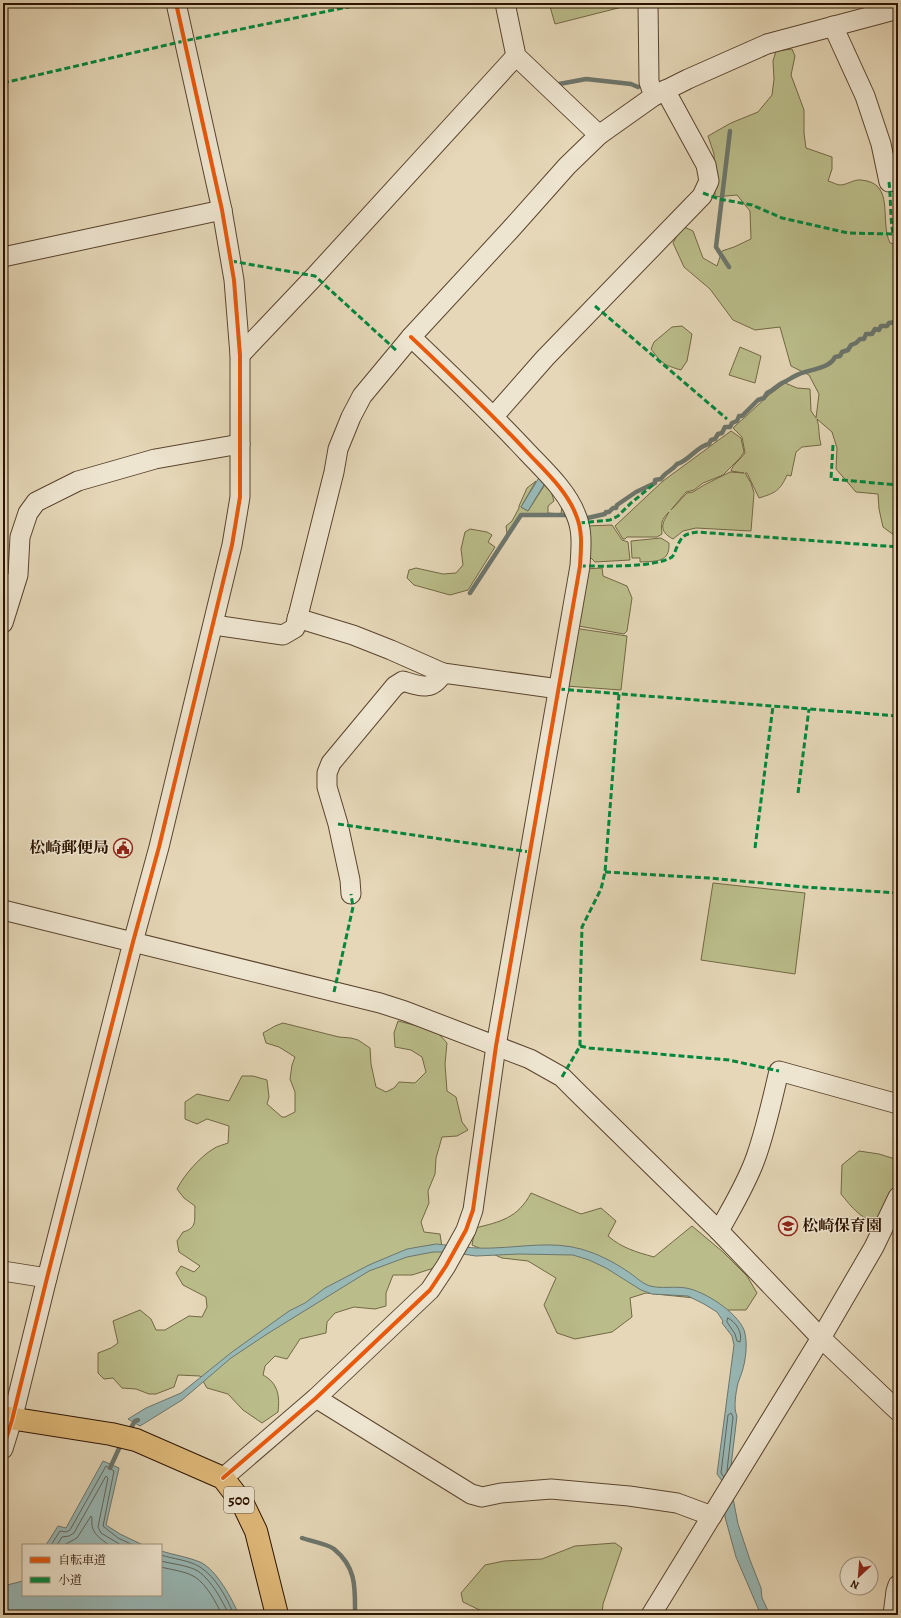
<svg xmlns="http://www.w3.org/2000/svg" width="901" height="1618" font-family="Alegreya,'Noto Serif JP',serif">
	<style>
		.green { fill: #babd8a; stroke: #726845 }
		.water { fill: #98b8b6; stroke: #6c766d }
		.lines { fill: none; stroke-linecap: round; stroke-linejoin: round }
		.shore { stroke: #62665b; stroke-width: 1 }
		.stream { stroke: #6c766d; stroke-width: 4.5 }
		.minor-casing { stroke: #5a442e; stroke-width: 21 }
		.highway-casing { stroke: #2b1300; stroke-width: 24 }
		.minor { stroke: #eee5d0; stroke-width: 19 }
		.highway { stroke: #e2bc7c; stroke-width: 22 }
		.quiet { stroke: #00873e; stroke-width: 3; stroke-dasharray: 6 3; stroke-linecap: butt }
		.cycleway-casing { stroke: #eee5d0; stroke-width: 6 }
		.cycleway { stroke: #e8590c; stroke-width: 4 }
		.labels { text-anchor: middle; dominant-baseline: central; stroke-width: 3; stroke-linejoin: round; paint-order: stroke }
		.shield { fill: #eee5d0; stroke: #66523e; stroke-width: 1 }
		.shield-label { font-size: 15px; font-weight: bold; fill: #2b1300 }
		.poi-label { font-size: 16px; font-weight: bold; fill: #2b1300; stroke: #eee5d0; text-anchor: end }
	</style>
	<rect width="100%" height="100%" fill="#e5d7b7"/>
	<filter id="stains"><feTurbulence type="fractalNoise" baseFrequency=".005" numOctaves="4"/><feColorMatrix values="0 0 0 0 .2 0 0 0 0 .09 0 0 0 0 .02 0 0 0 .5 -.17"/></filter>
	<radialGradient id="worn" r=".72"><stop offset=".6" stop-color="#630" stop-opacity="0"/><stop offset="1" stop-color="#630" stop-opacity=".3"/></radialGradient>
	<g class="green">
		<polygon points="549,3 638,3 555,24"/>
		<path d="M792,49L795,56L791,75L804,110V133L806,148L832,157V169L828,181C832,182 837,185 840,185C847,185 854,179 861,180C896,183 879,220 890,243L898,245V538L883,527L879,509L878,494L856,492L836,469L837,448L832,432L817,419C820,428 818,435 821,445L802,447L796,452L791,476L787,475C780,491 775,493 759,498L747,473H745L751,483L754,493L751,531L696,528L683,531L673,539C658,531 662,523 669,512C661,520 661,523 662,534L657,537H627L625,539H623L615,526L663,481L731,431L741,438L744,452L740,458L723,475L703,483L694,490L686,492L671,510L687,493L693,492L704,485L730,472L744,473L731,471C733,464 740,460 745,453L742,437L733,428L769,395L785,383L797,388L810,389L811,411L816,418L819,394L809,375L791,366L780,327L755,330L733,320L710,289L684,267L673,243L682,226L693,231L703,258L717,266L722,251L734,247L751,239L750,211L737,195L715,197L714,154L708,136L731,123L758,112L772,95L774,79L773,61L776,51Z"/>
		<path d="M682,326L692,334L687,361L681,370C664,365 662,364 651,349L654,342L672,327Z"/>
		<polygon points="740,347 761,356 755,383 729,375"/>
		<polygon points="536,481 521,507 528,511 546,483 551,491 554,501 548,506 548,513 561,514 562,505 567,515 521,514 507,534 506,526 512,521 519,508 519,506 527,488"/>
		<polygon points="612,525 622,540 628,542 630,560 595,562 589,556 586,526"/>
		<polygon points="470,529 487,532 492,535 488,542 495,547 468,590 450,595 414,585 407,578 409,570 416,568 443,574 456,573 463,565 461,549 465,532"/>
		<path d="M661,538L669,543C670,563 656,561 640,562V558H632L631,541Z"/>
		<polygon points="602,568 603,576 627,586 632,598 627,631 624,634 573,625 584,569"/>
		<polygon points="574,628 627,636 621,690 566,686"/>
		<polygon points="713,883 805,893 795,974 701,960"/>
		<path d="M398,1021L414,1025L421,1024L438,1033L447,1043L445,1064L447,1091L456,1097L462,1122L468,1130L457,1136L442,1137L436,1158L435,1174L428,1191L429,1203L421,1222L424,1232L440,1234L443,1254L434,1268L412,1275H393L386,1293V1306L375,1309L354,1307L335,1313L327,1322L326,1333L300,1339L287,1359L275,1356L265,1366L263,1375C278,1383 280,1396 278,1412L262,1423L243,1410L228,1394L207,1388L200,1376L178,1375L174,1387L156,1394H149L136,1389L122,1388L113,1378L104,1379L98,1373V1353L111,1348L118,1343L113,1321L140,1310L151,1319L156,1330H165L189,1316L202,1317L207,1307L206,1297L183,1285L176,1273L181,1266L194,1272L200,1266L179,1252L177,1241L183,1232C198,1228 194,1219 195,1206L184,1198L177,1189C184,1175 200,1157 213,1149C217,1146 223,1145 228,1143L229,1126L207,1119L197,1124L185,1119V1102L197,1094L229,1101L242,1076H253L267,1080L269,1097L267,1104L282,1117H285L295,1112V1092L290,1079L292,1065L295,1057L279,1047L266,1043L263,1033L275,1026L283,1023L339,1037L351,1038L358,1040L370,1048L371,1064L376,1087L386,1092L394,1088L399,1082L415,1083L426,1072L422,1057L411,1050L395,1047L394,1033Z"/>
		<path d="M859,1151L879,1154L898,1160V1212C893,1215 887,1220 881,1221C865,1225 850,1205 841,1194L842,1165Z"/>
		<path d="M531,1193L581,1214L601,1208L616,1221L608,1236C622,1248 636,1252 654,1257L692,1226L723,1252L747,1276L757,1293L746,1310H726L704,1299L646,1293L630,1298L632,1317L612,1332L575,1339L557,1333L544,1305L556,1278L528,1261L502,1258L472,1245L475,1228C500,1222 518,1218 531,1193Z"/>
		<polygon points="615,1543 622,1548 603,1604 602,1615 490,1615 463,1602 461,1593 485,1565 504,1561 542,1559 575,1546"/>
	</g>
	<g class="water">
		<polygon points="540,476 545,483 528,511 521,507"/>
		<path d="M436,1244C457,1246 473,1249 493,1248C523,1247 552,1241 581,1249C598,1254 612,1261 627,1271C635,1276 641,1283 650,1286C662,1289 674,1286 686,1288C704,1291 737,1312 744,1330C748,1341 746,1360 742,1372C741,1376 739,1379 738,1383C736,1392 733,1408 737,1416L731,1466L733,1498L738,1524L750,1560L761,1588L762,1598L770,1615H761L736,1557L725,1517L723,1482L717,1474L734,1345L732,1336L722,1323L723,1321L717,1312L704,1304L688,1296L652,1294L641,1290L606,1268L589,1260L573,1255L519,1254L476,1256L449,1252H433L407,1257L369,1271L267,1334L231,1358L182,1400L140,1426L128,1419L146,1408L181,1393L232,1352L289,1311L305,1303L325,1288L369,1265L407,1249Z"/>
		<polygon points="103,1461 119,1468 106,1525 120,1534 143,1545 46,1545 58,1526 66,1528"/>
		<path d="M161,1551C174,1555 188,1557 200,1562C217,1570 232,1599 239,1615H3V1586L23,1581V1595H161Z"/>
	</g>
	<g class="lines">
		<g class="shore">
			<path d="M728,1318C736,1322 743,1333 740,1342L737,1341L735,1334L727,1322Z"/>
			<polyline points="724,1477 721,1473 728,1415 731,1413 733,1417 727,1471"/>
			<polyline points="51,1545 60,1531 66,1532 70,1530 106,1466 114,1471 103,1526 118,1538 133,1545"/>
			<polyline points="57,1545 62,1537 69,1536 74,1533 106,1476 108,1478 98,1527 101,1533 121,1545"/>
			<path d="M64,1545L77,1538L91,1516L92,1518C90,1532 98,1537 109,1545"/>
			<path d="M161,1555C173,1559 189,1560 200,1567C216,1577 227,1598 234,1615"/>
			<path d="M161,1561C172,1564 187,1565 198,1571C212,1581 222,1600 229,1615"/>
			<path d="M161,1567C172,1570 185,1571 195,1577C207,1585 216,1602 222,1615"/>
		</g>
		<g class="stream">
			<polyline points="554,85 586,79 631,84 638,87"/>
			<polyline points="729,267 716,247 730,131"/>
			<path d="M583,519L605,514L606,512H609L613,508H616L617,505L636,492L655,483V480L661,479C665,472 672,471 677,464C689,461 697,446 709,444L711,440L715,439L718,434L722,433L725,427H730L732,423L737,421L739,416H742L758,400L764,398L767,393C773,391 776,386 782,383C787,381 791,378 795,376C806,369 829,370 835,357L840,356L842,352L848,350L851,345L856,343L860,339H864L866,334H872L875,329L879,330L881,326H887L889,323L896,322L898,320"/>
			<polyline points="470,593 521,515 568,515"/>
			<polyline points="128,1433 135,1421 138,1420"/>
			<polyline points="110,1468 122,1442"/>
			<path d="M302,1538C310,1541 328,1544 334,1549C357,1568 355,1588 355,1615"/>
		</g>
		<g class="minor-casing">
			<g id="minor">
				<polyline points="505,3 516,56 599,135"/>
				<polyline points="648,3 649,82 654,96"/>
				<polyline points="833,26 865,96 881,144 889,182"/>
				<polyline points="3,257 222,210"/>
				<polyline points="240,355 315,276 516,56"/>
				<polyline points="494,416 545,358 702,196 709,181 706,165 665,90"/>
				<polyline points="297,618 353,635 391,650 443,673"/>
				<polyline points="3,623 18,575 20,537 28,513 36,502 78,481 155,459 240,444"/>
				<polyline points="214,625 283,635 295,628 334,472 338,449 351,417 362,396 411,337 510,230 567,166 599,135 654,96 688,79 767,44 898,9"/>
				<path d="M351,894L350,880L338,824L327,787V773L331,763L395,686L403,681C422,687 432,691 443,673L559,689"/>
				<polyline points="3,910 380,1003 405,1011 530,1059 562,1077 577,1092 719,1231 821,1338 898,1411"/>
				<path d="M719,1231C732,1207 747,1183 756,1157C766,1129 772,1100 779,1071L898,1104"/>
				<polyline points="3,1271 47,1278"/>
				<polyline points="316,1398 471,1494 482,1497 501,1493 551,1489 629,1496 677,1503 712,1516"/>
				<polyline points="3,1449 12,1420 47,1278 133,942 159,847 232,545 240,497 240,355 234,280 222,210 176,3"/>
				<path d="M223,1478L316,1398L430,1290L446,1266L466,1230L473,1210L496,1046L580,566C581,548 583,531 576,515C567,491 545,471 528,453C490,412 451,375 411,337"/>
				<polyline points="651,1615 821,1338 874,1247 898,1197"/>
				<polyline points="893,1615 896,1591 898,1585"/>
			</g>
		</g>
		<g class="highway-casing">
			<polyline id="highway" points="3,1417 111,1434 136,1440 223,1478 243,1504 256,1531 277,1615"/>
		</g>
		<use href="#minor" class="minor"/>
		<use href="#highway" class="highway"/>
		<g class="quiet">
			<polyline points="3,83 184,41 367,3"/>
			<path d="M889,182C891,199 890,217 893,234L898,237"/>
			<polyline points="703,193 719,199 752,205 782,218 848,233 893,234"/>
			<polyline points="231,261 315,276 398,352"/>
			<polyline points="595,306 727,419"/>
			<polyline points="833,445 831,479 898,485"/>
			<polyline points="579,523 610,520 618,516 631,503 654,484"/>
			<path d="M580,566C601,566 655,568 672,557C674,555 675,552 676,549C682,536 683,534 698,532L898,547"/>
			<polyline points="559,689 898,716"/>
			<polyline points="798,793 809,709"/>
			<polyline points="338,824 530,852"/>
			<polyline points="755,848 773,706"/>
			<polyline points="605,872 709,878 805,887 898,893"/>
			<polyline points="334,992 353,907 351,894"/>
			<polyline points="580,1046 589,1048 729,1060 779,1071"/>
			<polyline points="562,1077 580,1046 580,1000 582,927 601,889 605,872 619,694"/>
		</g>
		<g class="cycleway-casing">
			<g id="cycleway">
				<polyline points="3,1449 12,1420 47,1278 133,942 159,847 232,545 240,497 240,355 234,280 222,210 176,3"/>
				<path d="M223,1478L316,1398L430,1290L446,1266L466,1230L473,1210L496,1046L580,566C581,548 583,531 576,515C567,491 545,471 528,453C490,412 451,375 411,337"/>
			</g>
		</g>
		<use href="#cycleway" class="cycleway"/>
	</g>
	<defs>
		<g id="civic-ring" transform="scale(1)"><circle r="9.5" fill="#eee5d0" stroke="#8f2418" stroke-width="1.5"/><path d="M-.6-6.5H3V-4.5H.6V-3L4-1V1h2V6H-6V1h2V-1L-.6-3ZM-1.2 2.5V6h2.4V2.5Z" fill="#8f2418"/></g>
		<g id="school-ring" transform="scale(1)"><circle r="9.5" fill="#eee5d0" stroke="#8f2418" stroke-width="1.5"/><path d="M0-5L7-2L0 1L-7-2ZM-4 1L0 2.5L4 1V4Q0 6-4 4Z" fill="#8f2418"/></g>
	</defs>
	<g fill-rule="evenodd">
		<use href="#civic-ring" x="123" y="848"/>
		<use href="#school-ring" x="788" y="1226"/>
	</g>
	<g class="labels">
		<rect class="shield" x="224" y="1487" width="30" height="26" rx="3"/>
		<g class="shield-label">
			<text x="239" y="1500">500</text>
		</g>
		<g class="poi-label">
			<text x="109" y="848">松崎郵便局</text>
			<text x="802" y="1226" text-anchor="start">松崎保育園</text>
		</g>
	</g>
	<rect width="901" height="1618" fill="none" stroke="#e5d7b7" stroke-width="16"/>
	<rect x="4" y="4" width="893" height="1610" fill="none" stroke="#2b1300" stroke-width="2"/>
	<rect x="8" y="8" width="885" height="1602" fill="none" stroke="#2b1300"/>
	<rect x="22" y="1544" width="140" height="52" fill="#eee5d0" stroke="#a0917d"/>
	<rect x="30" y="1557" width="20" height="6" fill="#e8590c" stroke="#a0917d"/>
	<text x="58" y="1564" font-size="12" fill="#2b1300">自転車道</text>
	<rect x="30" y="1577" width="20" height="6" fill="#00873e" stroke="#a0917d"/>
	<text x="58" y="1584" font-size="12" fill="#2b1300">小道</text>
	<g transform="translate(859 1576) rotate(206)"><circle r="19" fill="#eee5d0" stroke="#a0917d"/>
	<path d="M0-3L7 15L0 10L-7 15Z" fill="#8f2418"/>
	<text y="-6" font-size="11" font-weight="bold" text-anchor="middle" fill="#2b1300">N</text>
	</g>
	<rect width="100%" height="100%" filter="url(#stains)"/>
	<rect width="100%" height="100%" fill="url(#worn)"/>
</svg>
